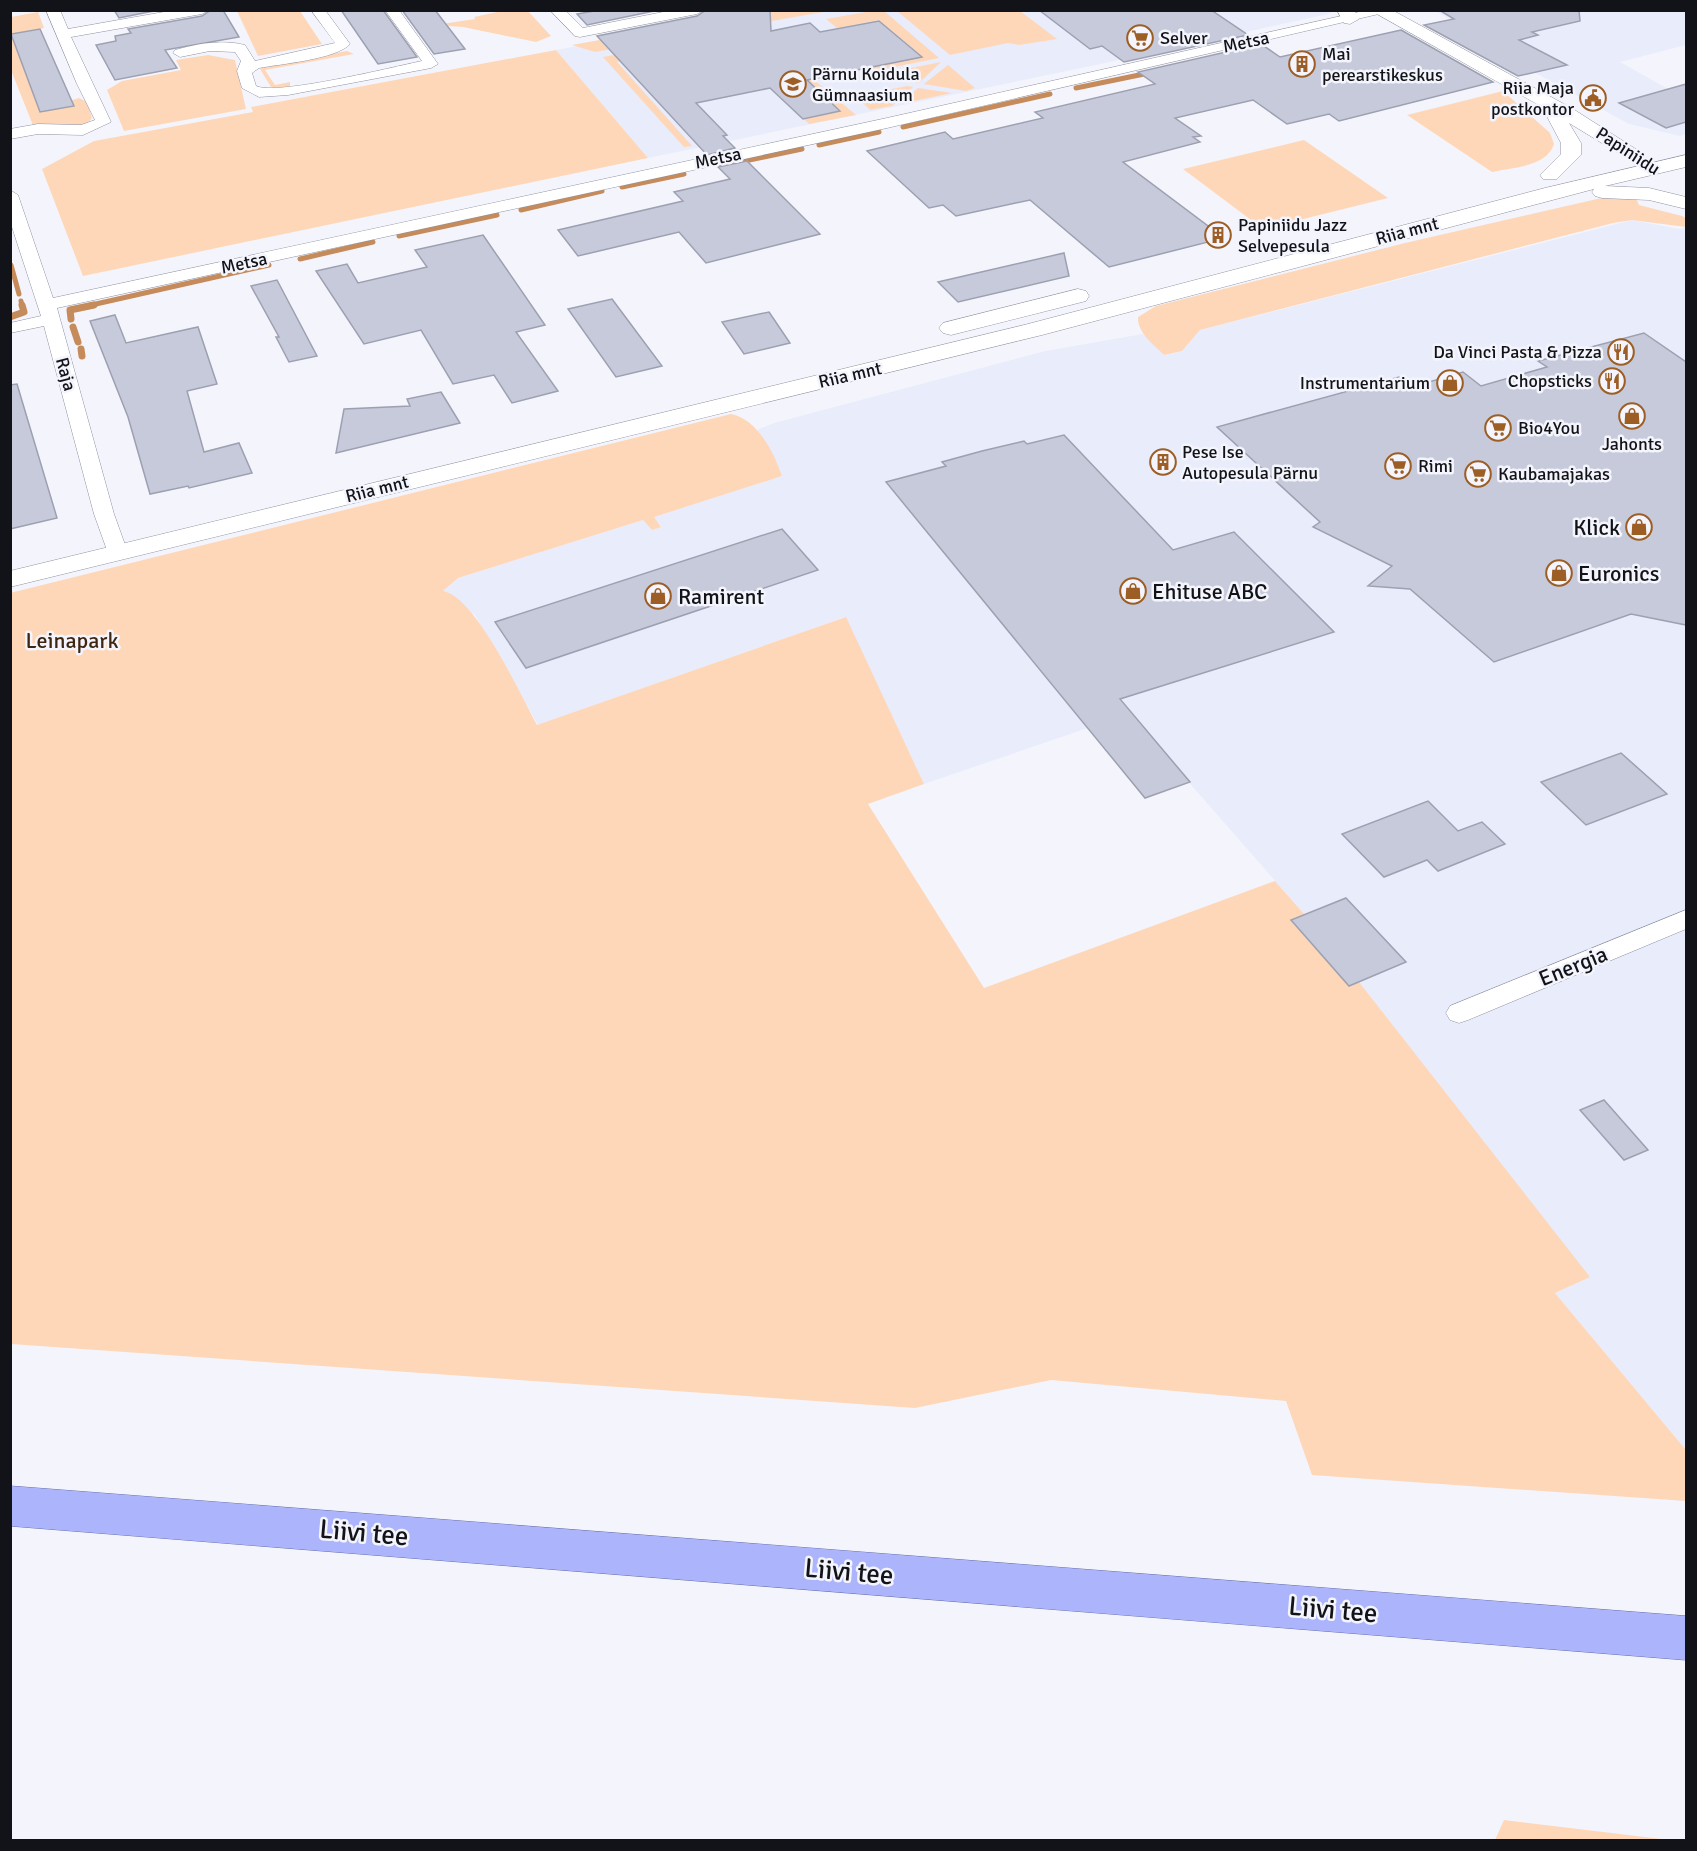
<svg xmlns="http://www.w3.org/2000/svg" width="1697" height="1851" font-family="Signika,sans-serif">
	<style>
		.built { fill: #e9ecfb }
		.green { fill: #fed7b9 }
		.lines { fill: none; stroke-linecap: round; stroke-linejoin: round }
		.stream-far1 { stroke: #c58b5b; stroke-width: 5 }
		.stream { stroke: #c58b5b; stroke-width: 7 }
		.building { fill: #c7cadb; stroke: #9da0b0; stroke-width: 1.5 }
		.minor-casing { stroke: #8e91a1; stroke-width: 1 }
		.tertiary-casing { stroke: #8e91a1; stroke-width: 1 }
		.secondary-casing { stroke: #8e91a1; stroke-width: 1 }
		.trunk-casing { stroke: #686fad; stroke-width: 1 }
		.minor { fill: #fff; fill-rule: evenodd }
		.tertiary { fill: #fff; fill-rule: evenodd }
		.secondary { fill: #fff; fill-rule: evenodd }
		.trunk { fill: #acb4fc; fill-rule: evenodd }
		.labels { text-anchor: middle; dominant-baseline: central; stroke-width: 5; stroke-linejoin: round; paint-order: stroke }
		.far-poi-label { font-size: 18px; fill: #121319; stroke: #f4f5fc; text-anchor: start }
		.far-street-label { font-size: 18px; fill: #121319; stroke: #f4f5fc }
		.poi-label { font-size: 22px; fill: #121319; stroke: #f4f5fc; text-anchor: start }
		.park-label { font-size: 22px; fill: #3f2610; stroke: #f4f5fc }
		.street-label { font-size: 22px; fill: #121319; stroke: #f4f5fc }
		.near-street-label { font-size: 27px; fill: #121319; stroke: #f4f5fc }
	</style>
	<rect width="100%" height="100%" fill="#f4f5fc"/>
	<g class="built">
		<polygon points="947,10 1333,11 1328,14 1096,65 648,158 556,50 759,11"/>
		<polygon points="1435,11 1686,11 1686,45 1620,62 1686,99 1686,134 1680,136 1629,124 1517,63 1525,60"/>
		<polygon points="1632,220 1679,229 1686,227 1686,1450 1555,1293 1589,1277 1359,982 1405,962 1346,898 1305,915 1129,714 924,784 845,617 538,725 475,615 442,592 458,578 643,520 652,530 661,526 653,517 782,476 778,465 757,430 774,423 1045,351 1143,334 1164,355 1182,351 1200,330"/>
	</g>
	<g class="green">
		<polygon points="254,10 300,11 322,44 258,56 237,11"/>
		<polygon points="947,10 1020,11 1057,39 1019,45 1008,43 950,55 897,11"/>
		<polygon points="502,11 528,11 551,36 536,42 463,27 435,25 475,19 474,17"/>
		<polygon points="759,11 829,11 595,52 572,45"/>
		<polygon points="872,11 884,11 939,58 875,71 872,67 922,56 879,20 837,28 826,19"/>
		<path d="M38,12L44,28L11,34L40,111L74,106L72,100L79,98L87,102L92,118C83,133 49,128 34,128L11,70V17Z"/>
		<polygon points="685,42 655,55 617,62 692,146 684,147 603,57"/>
		<polygon points="556,50 648,158 83,276 42,169 94,141 253,112 251,107"/>
		<polygon points="347,51 354,54 265,70 275,85 290,82 290,88 271,87 260,69 267,65"/>
		<polygon points="208,55 235,60 246,109 124,131 107,90 122,81 181,70 176,60"/>
		<polygon points="941,62 919,83 908,81 896,71"/>
		<polygon points="948,65 975,88 966,91 924,84"/>
		<polygon points="807,74 856,115 809,124 804,119 841,111 802,75"/>
		<polygon points="907,86 913,87 892,106 870,110 856,96"/>
		<polygon points="918,88 952,93 900,104"/>
		<path d="M1503,91L1550,133L1554,144C1547,167 1513,167 1492,172L1407,115Z"/>
		<polygon points="1304,140 1388,198 1263,229 1183,169"/>
		<path d="M1610,196L1636,198L1639,205L1682,216L1686,218V227L1632,220L1613,223L1200,330L1182,351L1164,355C1154,345 1137,333 1138,317L1156,306L1405,243Z"/>
		<path d="M731,414C757,419 774,452 782,476L654,517L661,527L652,530L643,520L458,578L443,591C476,597 520,694 537,725L846,617L924,784L868,804L984,988L1275,881L1305,915L1291,921L1349,986L1359,982L1590,1277L1555,1293L1686,1450V1501L1312,1475L1286,1401L1051,1380L915,1408L11,1344L10,593Z"/>
		<polygon points="1504,1820 1670,1840 1495,1840"/>
	</g>
	<g class="lines">
		<g class="stream-far1">
			<polyline points="1076,88 1149,73"/>
			<polyline points="903,127 1050,94"/>
			<polyline points="819,145 879,132"/>
			<polyline points="721,166 802,149"/>
			<polyline points="622,187 684,174"/>
			<polyline points="521,210 602,191"/>
			<polyline points="399,236 497,215"/>
			<polyline points="300,259 373,242"/>
			<polyline points="11,265 19,294"/>
			<polyline points="21,301 22,306"/>
			<polyline points="87,306 269,265"/>
		</g>
		<g class="stream">
			<polyline points="10,317 24,312 22,305"/>
			<polyline points="71,319 70,310 94,305"/>
			<polyline points="73,327 78,342"/>
			<polyline points="81,349 82,356"/>
		</g>
	</g>
	<g class="building">
		<polygon points="114,10 159,10 119,18"/>
		<polygon points="211,10 223,10 239,37 165,50 177,68 115,80 96,45 116,41 115,36 131,33 128,29 202,16"/>
		<polygon points="341,10 383,10 417,57 378,64"/>
		<polygon points="402,10 435,10 465,49 434,54"/>
		<polygon points="600,10 659,10 587,25 577,14"/>
		<polygon points="706,10 770,10 771,31 810,23 820,32 879,21 922,57 807,80 840,111 803,119 770,88 696,103 727,135 723,136 735,148 707,155 597,36 697,16"/>
		<polygon points="1039,10 1211,10 1248,35 1124,62 1102,46 1090,49"/>
		<polygon points="1439,10 1579,10 1580,21 1532,32 1538,35 1519,40 1567,65 1518,76 1424,25 1454,19"/>
		<polygon points="40,29 74,106 40,112 11,34"/>
		<polygon points="1401,30 1493,82 1339,121 1329,114 1287,124 1253,100 1175,118 1201,136 1193,137 1200,142 1123,162 1224,238 1109,267 1030,200 956,216 943,205 929,208 867,151 945,132 953,139 1043,118 1035,112 1155,84 1138,72 1261,44 1280,57"/>
		<polygon points="1686,84 1686,122 1666,128 1619,103"/>
		<polygon points="747,161 820,234 706,263 679,232 578,256 558,230 683,201 674,192 730,179 718,167"/>
		<polygon points="483,235 545,325 516,332 558,391 512,403 494,375 453,384 421,330 364,344 316,271 347,264 358,283 427,267 415,250"/>
		<polygon points="1064,253 1069,276 958,302 938,282"/>
		<polygon points="277,280 317,356 289,362 276,337 279,337 251,286"/>
		<polygon points="612,299 662,366 616,377 568,309"/>
		<polygon points="769,312 790,343 744,354 722,322"/>
		<polygon points="115,315 126,343 198,327 217,384 187,391 204,452 239,443 252,473 189,488 188,486 150,494 128,417 90,321"/>
		<polygon points="1644,333 1686,362 1686,625 1631,614 1494,662 1410,589 1368,586 1392,566 1313,527 1320,522 1217,427 1399,377 1412,387 1463,372 1481,386 1547,367 1538,361"/>
		<polygon points="17,384 57,518 10,529 10,385"/>
		<polygon points="441,392 460,423 336,453 344,409 410,406 407,399"/>
		<polygon points="1064,435 1173,550 1234,532 1334,632 1120,699 1190,782 1145,798 886,482 946,466 942,462 982,451 1024,441 1027,444"/>
		<polygon points="782,529 818,570 526,668 495,622"/>
		<polygon points="1621,753 1667,794 1586,825 1541,782"/>
		<polygon points="1428,801 1458,831 1482,822 1505,844 1438,871 1427,860 1384,877 1342,834"/>
		<polygon points="1346,898 1406,962 1349,986 1291,920"/>
		<polygon points="1604,1100 1648,1150 1624,1160 1580,1110"/>
	</g>
	<g class="lines">
		<g class="minor-casing">
			<g id="minor">
				<polygon points="46,10 60,10 68,29 175,10 209,10 202,14 71,37 111,122 83,135 38,134 10,139 10,129 38,124 81,125 95,120 77,84"/>
				<path d="M311,10H325L350,44C337,59 280,64 259,68L252,73L256,86C276,96 393,67 422,61L385,10H399L438,64L431,68L288,95L259,97L242,88L237,71L241,61L235,52L210,51L180,57L173,53L175,50C197,44 222,39 245,45L255,61L335,43Z"/>
				<polygon points="550,10 565,10 583,28 673,10 704,10 697,14 580,37 575,36"/>
				<polygon points="1368,10 1396,10 887,128 57,308 114,514 128,553 125,557 111,557 108,553 94,514 44,326 10,333 10,323 41,316 10,221 10,190 18,195 53,298 887,118"/>
				<polygon points="1686,910 1686,929 1468,1020 1459,1023 1450,1020 1446,1013 1450,1006"/>
			</g>
		</g>
		<g class="tertiary-casing">
			<g id="tertiary">
				<polygon points="1337,10 1354,10 1359,19 1350,24 1344,23"/>
				<polygon points="1370,10 1392,10 1573,109 1645,155 1642,159 1628,159 1569,123 1581,143 1581,155 1557,179 1543,179 1540,175 1561,154 1561,143 1542,107"/>
			</g>
		</g>
		<g class="secondary-casing">
			<g id="secondary">
				<polygon points="1686,155 1686,167 1605,186 1649,188 1686,197 1686,209 1649,200 1602,198 1595,196 1592,192 1594,189 1042,335 10,587 10,571 1028,324 1545,188"/>
				<polygon points="1078,289 1086,291 1089,296 1086,301 951,335 943,333 939,328 943,323"/>
			</g>
		</g>
		<g class="trunk-casing">
			<polygon id="trunk" points="10,1486 1686,1616 1686,1660 10,1526"/>
		</g>
		<use href="#minor" class="minor"/>
		<use href="#tertiary" class="tertiary"/>
		<use href="#secondary" class="secondary"/>
		<use href="#trunk" class="trunk"/>
	</g>
	<defs>
		<g id="supermarket-ring" transform="scale(1.35)"><circle r="9.5" fill="#f4f5fc" stroke="#9c5e24" stroke-width="1.5"/><path d="M-6-5.5h2.5l.6 2H6L4.5 2H-2.5L-4.4-4H-6ZM-1.5 3.2a1.3 1.3 0 1 0 .1 0ZM3 3.2a1.3 1.3 0 1 0 .1 0Z" fill="#9c5e24"/></g>
		<g id="building-ring" transform="scale(1.35)"><circle r="9.5" fill="#f4f5fc" stroke="#9c5e24" stroke-width="1.5"/><path d="M-4-6H4V6H1V3H-1V6H-4ZM-2.5-4.3h1.7v1.8h-1.7ZM.8-4.3h1.7v1.8H.8ZM-2.5-1h1.7V.8h-1.7ZM.8-1h1.7V.8H.8Z" fill="#9c5e24"/></g>
		<g id="school-ring" transform="scale(1.35)"><circle r="9.5" fill="#f4f5fc" stroke="#9c5e24" stroke-width="1.5"/><path d="M0-5L7-2L0 1L-7-2ZM-4 1L0 2.5L4 1V4Q0 6-4 4Z" fill="#9c5e24"/></g>
		<g id="civic-ring" transform="scale(1.35)"><circle r="9.5" fill="#f4f5fc" stroke="#9c5e24" stroke-width="1.5"/><path d="M-.6-6.5H3V-4.5H.6V-3L4-1V1h2V6H-6V1h2V-1L-.6-3ZM-1.2 2.5V6h2.4V2.5Z" fill="#9c5e24"/></g>
		<g id="restaurant-ring" transform="scale(1.35)"><circle r="9.5" fill="#f4f5fc" stroke="#9c5e24" stroke-width="1.5"/><path d="M-5-6h1v4h1v-4h1v4h1v-4h1v5L-1.5 .5V6h-2V.5L-5-1ZM5-6V6H3V1.5H1.5Q1.5-4 5-6Z" fill="#9c5e24"/></g>
		<g id="shop-ring" transform="scale(1.35)"><circle r="9.5" fill="#f4f5fc" stroke="#9c5e24" stroke-width="1.5"/><path d="M-5-2.5h2.3a2.7 3.5 0 0 1 5.4 0H5L5.5 6h-11ZM-1.5-2.5h3a1.5 2.3 0 0 0-3 0Z" fill="#9c5e24"/></g>
	</defs>
	<g fill-rule="evenodd">
		<use href="#supermarket-ring" x="1140" y="38"/>
		<use href="#building-ring" x="1302" y="64"/>
		<use href="#school-ring" x="793" y="84"/>
		<use href="#civic-ring" x="1593" y="98"/>
		<use href="#building-ring" x="1218" y="235"/>
		<use href="#restaurant-ring" x="1621" y="352"/>
		<use href="#restaurant-ring" x="1612" y="381"/>
		<use href="#shop-ring" x="1450" y="383"/>
		<use href="#shop-ring" x="1632" y="416"/>
		<use href="#supermarket-ring" x="1498" y="428"/>
		<use href="#building-ring" x="1163" y="462"/>
		<use href="#supermarket-ring" x="1398" y="466"/>
		<use href="#supermarket-ring" x="1478" y="474"/>
		<use href="#shop-ring" x="1639" y="527"/>
		<use href="#shop-ring" x="1559" y="573"/>
		<use href="#shop-ring" x="1133" y="591"/>
		<use href="#shop-ring" x="658" y="596"/>
	</g>
	<g class="labels">
		<g class="far-poi-label">
			<text x="1160" y="38">Selver</text>
			<text x="1322" y="54">Mai<tspan x="1322" dy="21">perearstikeskus</tspan></text>
			<text x="812" y="74">Pärnu Koidula<tspan x="812" dy="21">Gümnaasium</tspan></text>
			<text x="1574" y="88" text-anchor="end">Riia Maja<tspan x="1574" dy="21">postkontor</tspan></text>
			<text x="1238" y="225">Papiniidu Jazz<tspan x="1238" dy="21">Selvepesula</tspan></text>
			<text x="1602" y="352" text-anchor="end">Da Vinci Pasta &amp; Pizza</text>
			<text x="1592" y="381" text-anchor="end">Chopsticks</text>
			<text x="1430" y="383" text-anchor="end">Instrumentarium</text>
			<text x="1518" y="428">Bio4You</text>
			<text x="1632" y="444" text-anchor="middle">Jahonts</text>
			<text x="1182" y="452">Pese Ise<tspan x="1182" dy="21">Autopesula Pärnu</tspan></text>
			<text x="1418" y="466">Rimi</text>
			<text x="1498" y="474">Kaubamajakas</text>
		</g>
		<g class="far-street-label">
			<text transform="translate(1246 42) rotate(-12)">Metsa</text>
			<text transform="translate(1628 151) rotate(33)">Papiniidu</text>
			<text transform="translate(718 158) rotate(-12)">Metsa</text>
			<text transform="translate(1407 231) rotate(-15)">Riia mnt</text>
			<text transform="translate(244 263) rotate(-12)">Metsa</text>
			<text transform="translate(66 374) rotate(75)">Raja</text>
			<text transform="translate(850 375) rotate(-13)">Riia mnt</text>
			<text transform="translate(377 489) rotate(-14)">Riia mnt</text>
		</g>
		<g class="poi-label">
			<text x="1620" y="527" text-anchor="end">Klick</text>
			<text x="1578" y="573">Euronics</text>
			<text x="1152" y="591">Ehituse ABC</text>
			<text x="678" y="596">Ramirent</text>
		</g>
		<g class="park-label">
			<text x="72" y="640">Leinapark</text>
		</g>
		<g class="street-label">
			<text transform="translate(1573 966) rotate(-22)">Energia</text>
		</g>
		<g class="near-street-label">
			<text transform="translate(364 1533) rotate(5)">Liivi tee</text>
			<text transform="translate(849 1572) rotate(5)">Liivi tee</text>
			<text transform="translate(1333 1610) rotate(5)">Liivi tee</text>
		</g>
	</g>
	<rect width="1697" height="1851" fill="none" stroke="#121319" stroke-width="24"/>
</svg>
